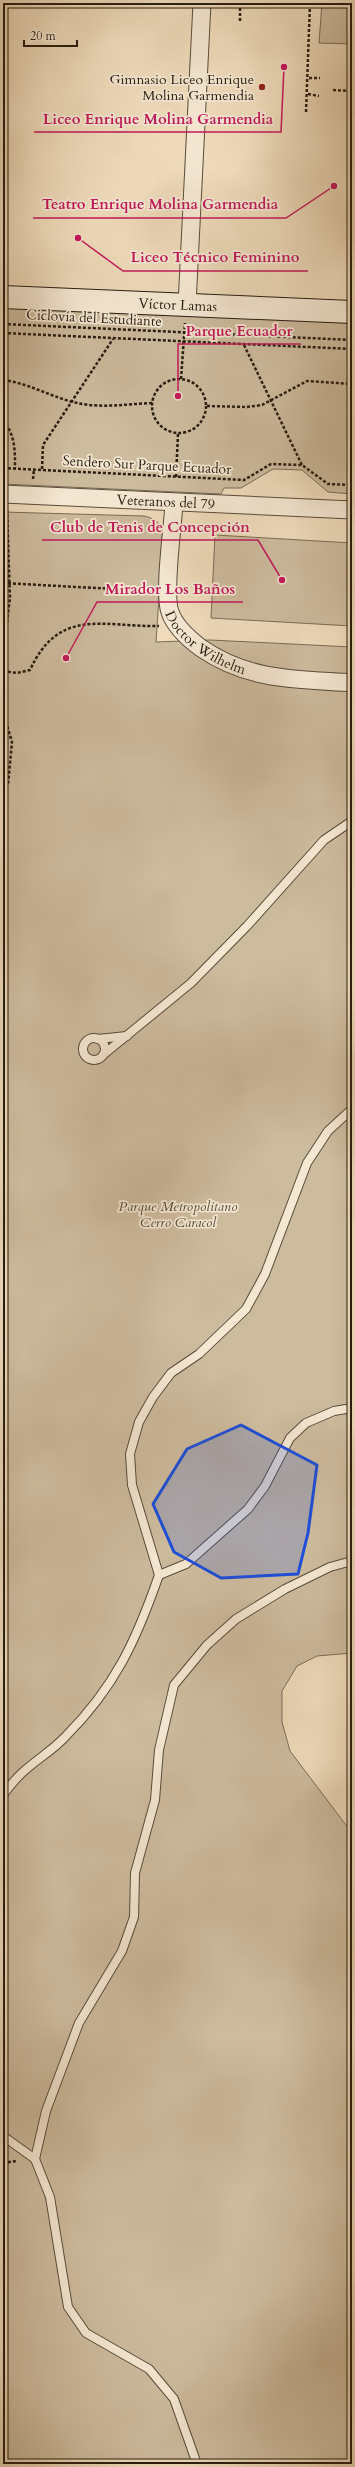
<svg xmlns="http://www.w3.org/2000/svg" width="355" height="2467" font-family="Cardo,serif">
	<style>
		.green { fill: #cdbb9e; stroke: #7a6c57 }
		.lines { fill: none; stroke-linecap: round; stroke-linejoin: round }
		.stream { stroke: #766854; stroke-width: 5.5 }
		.lane-casing { stroke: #584c3b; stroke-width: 10 }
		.street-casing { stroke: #584c3b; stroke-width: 19 }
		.secondary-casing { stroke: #261c10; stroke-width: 24 }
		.path { stroke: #261c10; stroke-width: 2.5; stroke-dasharray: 3 2; stroke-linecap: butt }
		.lane { stroke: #f5e8d3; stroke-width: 8 }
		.street { stroke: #f5e8d3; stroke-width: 17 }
		.secondary { stroke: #f5e8d3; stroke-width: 22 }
		.marked { fill: #1d4ed8; fill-opacity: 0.2; stroke: #1d4ed8; stroke-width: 3; stroke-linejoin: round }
		.poi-dot { fill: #8f2418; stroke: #f5e8d3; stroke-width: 1.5 }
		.labels { text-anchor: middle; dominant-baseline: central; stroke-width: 3.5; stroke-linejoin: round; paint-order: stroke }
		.poi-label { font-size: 14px; fill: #261c10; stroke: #f5e8d3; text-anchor: end }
		.street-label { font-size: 14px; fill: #261c10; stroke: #f5e8d3 }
		.park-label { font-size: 14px; font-style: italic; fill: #584c3b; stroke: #f5e8d3 }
		.leader { fill: none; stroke: #c2185b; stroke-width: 1.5 }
		.callout-dot { fill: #c2185b; stroke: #f5e8d3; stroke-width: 1.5 }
		.callout-label { font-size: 15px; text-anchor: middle; font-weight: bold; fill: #c2185b; stroke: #f5e8d3; stroke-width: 3.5; stroke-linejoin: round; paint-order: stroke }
	</style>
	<rect width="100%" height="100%" fill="#efdbbb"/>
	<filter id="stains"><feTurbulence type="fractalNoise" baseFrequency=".005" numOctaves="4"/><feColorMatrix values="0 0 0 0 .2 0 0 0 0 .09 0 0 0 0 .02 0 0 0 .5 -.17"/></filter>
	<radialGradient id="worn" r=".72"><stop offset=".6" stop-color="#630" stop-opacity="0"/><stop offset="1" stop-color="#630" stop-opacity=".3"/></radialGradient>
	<g class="green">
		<polygon points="322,3 352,3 352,44 319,43"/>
		<polygon points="3,306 352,323 352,494 328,492 302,470 273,469 241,488 224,488 221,494 3,484"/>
		<path d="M3,512L144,516C156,519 162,523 163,536L156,642L210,640L352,647V1653L317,1656L297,1666L282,1691V1722L290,1751L352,1833V2464H3Z"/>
		<polygon points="215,535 352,543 352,626 211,618"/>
	</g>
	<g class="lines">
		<polyline class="stream" points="3,791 4,797"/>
		<g class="lane-casing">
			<g id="lane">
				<circle cx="94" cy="1049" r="11"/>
				<polyline points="98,1039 127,1036"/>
				<polyline points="103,1055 191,983 247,926 324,840 352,821"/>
				<polyline points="159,1575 132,1485 130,1454 139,1422 153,1397 171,1373 199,1354 246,1309 265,1274 307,1163 328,1131 352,1109"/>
				<polyline points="159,1575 186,1564 248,1509 265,1486 290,1438 306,1423 334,1411 352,1408"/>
				<path d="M3,1795C9,1787 16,1778 23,1772C36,1760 53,1750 65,1737C115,1687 136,1641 159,1575"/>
				<polyline points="3,2136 35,2159 50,2197 68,2307 86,2333 149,2369 174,2399 197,2464"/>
				<polyline points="35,2159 46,2111 79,2023 122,1951 134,1917 135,1873 155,1800 159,1750 174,1685 207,1645 236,1619 285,1589 330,1567 352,1561"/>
			</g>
		</g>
		<g class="street-casing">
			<g id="street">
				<polyline points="187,305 202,3"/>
				<path id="s1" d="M3,494L352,510"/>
				<path id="s2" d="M174,503C173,526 163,593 170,612C175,627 189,639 201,648C249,681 296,679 352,683"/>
			</g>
		</g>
		<g class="secondary-casing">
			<g id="secondary">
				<path id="s3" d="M3,297L352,312"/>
			</g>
		</g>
		<g class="path">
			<polyline points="240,21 240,3"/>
			<polyline points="309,78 320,78"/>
			<polyline points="333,90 352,91"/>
			<polyline points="308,94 319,96"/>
			<polyline points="306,112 310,3"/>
			<polyline points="3,324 352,340"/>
			<polyline points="3,333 352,349"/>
			<polyline points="244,345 302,465"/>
			<circle cx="179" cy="406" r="27"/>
			<polyline points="181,379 185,323"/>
			<path d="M3,380C28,383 49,396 73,402C100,409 125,404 152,403"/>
			<polyline points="207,406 247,407 262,405 307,381 352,384"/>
			<path d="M3,420C15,435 15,449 15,468"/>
			<polyline points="3,468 244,480 271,464 302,465 328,484 352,485"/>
			<polyline points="42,469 43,445 113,339"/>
			<polyline points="176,477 178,434"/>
			<polyline points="33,479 34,469"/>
			<polyline points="3,583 152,591"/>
			<polyline points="3,652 10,598 7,510"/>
			<path d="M3,671L17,673L30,670C59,607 102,627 159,626"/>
			<polyline points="3,712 12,742 8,785 3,786"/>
			<polyline points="3,2163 16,2161"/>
		</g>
		<use href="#lane" class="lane"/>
		<use href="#street" class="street"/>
		<use href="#secondary" class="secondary"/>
	</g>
	<path class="marked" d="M241,1425L317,1465L308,1533L298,1574L221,1578L174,1552L153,1504L187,1449Z"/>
	<circle class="poi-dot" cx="262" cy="87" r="4"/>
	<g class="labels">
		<g class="poi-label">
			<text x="254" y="79">Gimnasio Liceo Enrique<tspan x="254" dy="16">Molina Garmendia</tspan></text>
		</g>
		<g class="street-label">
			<text stroke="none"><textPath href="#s3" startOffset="175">Víctor Lamas</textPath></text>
			<text transform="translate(94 318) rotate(3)">Ciclovía del Estudiante</text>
			<text transform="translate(147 465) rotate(3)">Sendero Sur Parque Ecuador</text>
			<text stroke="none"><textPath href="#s1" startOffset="163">Veteranos del 79</textPath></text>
			<text stroke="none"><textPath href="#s2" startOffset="158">Doctor Wilhelm</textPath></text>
		</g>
		<g class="park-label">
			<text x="178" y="1206">Parque Metropolitano<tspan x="178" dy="16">Cerro Caracol</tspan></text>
		</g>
	</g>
	<path class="leader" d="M284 67L281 132H34M334 186L286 218H33M78 238L123 271H308M178 396L178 344H301M282 580L258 540H42M66 658L97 602H243"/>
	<g class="callout-dot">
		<circle cx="284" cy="67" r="4"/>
		<circle cx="334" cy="186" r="4"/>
		<circle cx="78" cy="238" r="4"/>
		<circle cx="178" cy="396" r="4"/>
		<circle cx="282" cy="580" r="4"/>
		<circle cx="66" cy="658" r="4"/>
	</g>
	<g class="callout-label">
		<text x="158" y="124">Liceo Enrique Molina Garmendia</text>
		<text x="160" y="209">Teatro Enrique Molina Garmendia</text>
		<text x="215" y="262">Liceo Técnico Feminino</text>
		<text x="239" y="336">Parque Ecuador</text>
		<text x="150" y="532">Club de Tenis de Concepción</text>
		<text x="170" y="594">Mirador Los Baños</text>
	</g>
	<rect width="355" height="2467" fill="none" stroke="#efdbbb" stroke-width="16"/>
	<rect x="4" y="4" width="347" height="2459" fill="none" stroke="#261c10" stroke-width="2"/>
	<rect x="8" y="8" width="339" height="2451" fill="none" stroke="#261c10"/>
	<path d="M24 40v6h53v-6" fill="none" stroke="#261c10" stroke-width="2"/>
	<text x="30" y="40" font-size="12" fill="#261c10" stroke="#f5e8d3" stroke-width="3" paint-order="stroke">20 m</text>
	<rect width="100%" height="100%" filter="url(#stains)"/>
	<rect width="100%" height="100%" fill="url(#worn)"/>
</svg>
